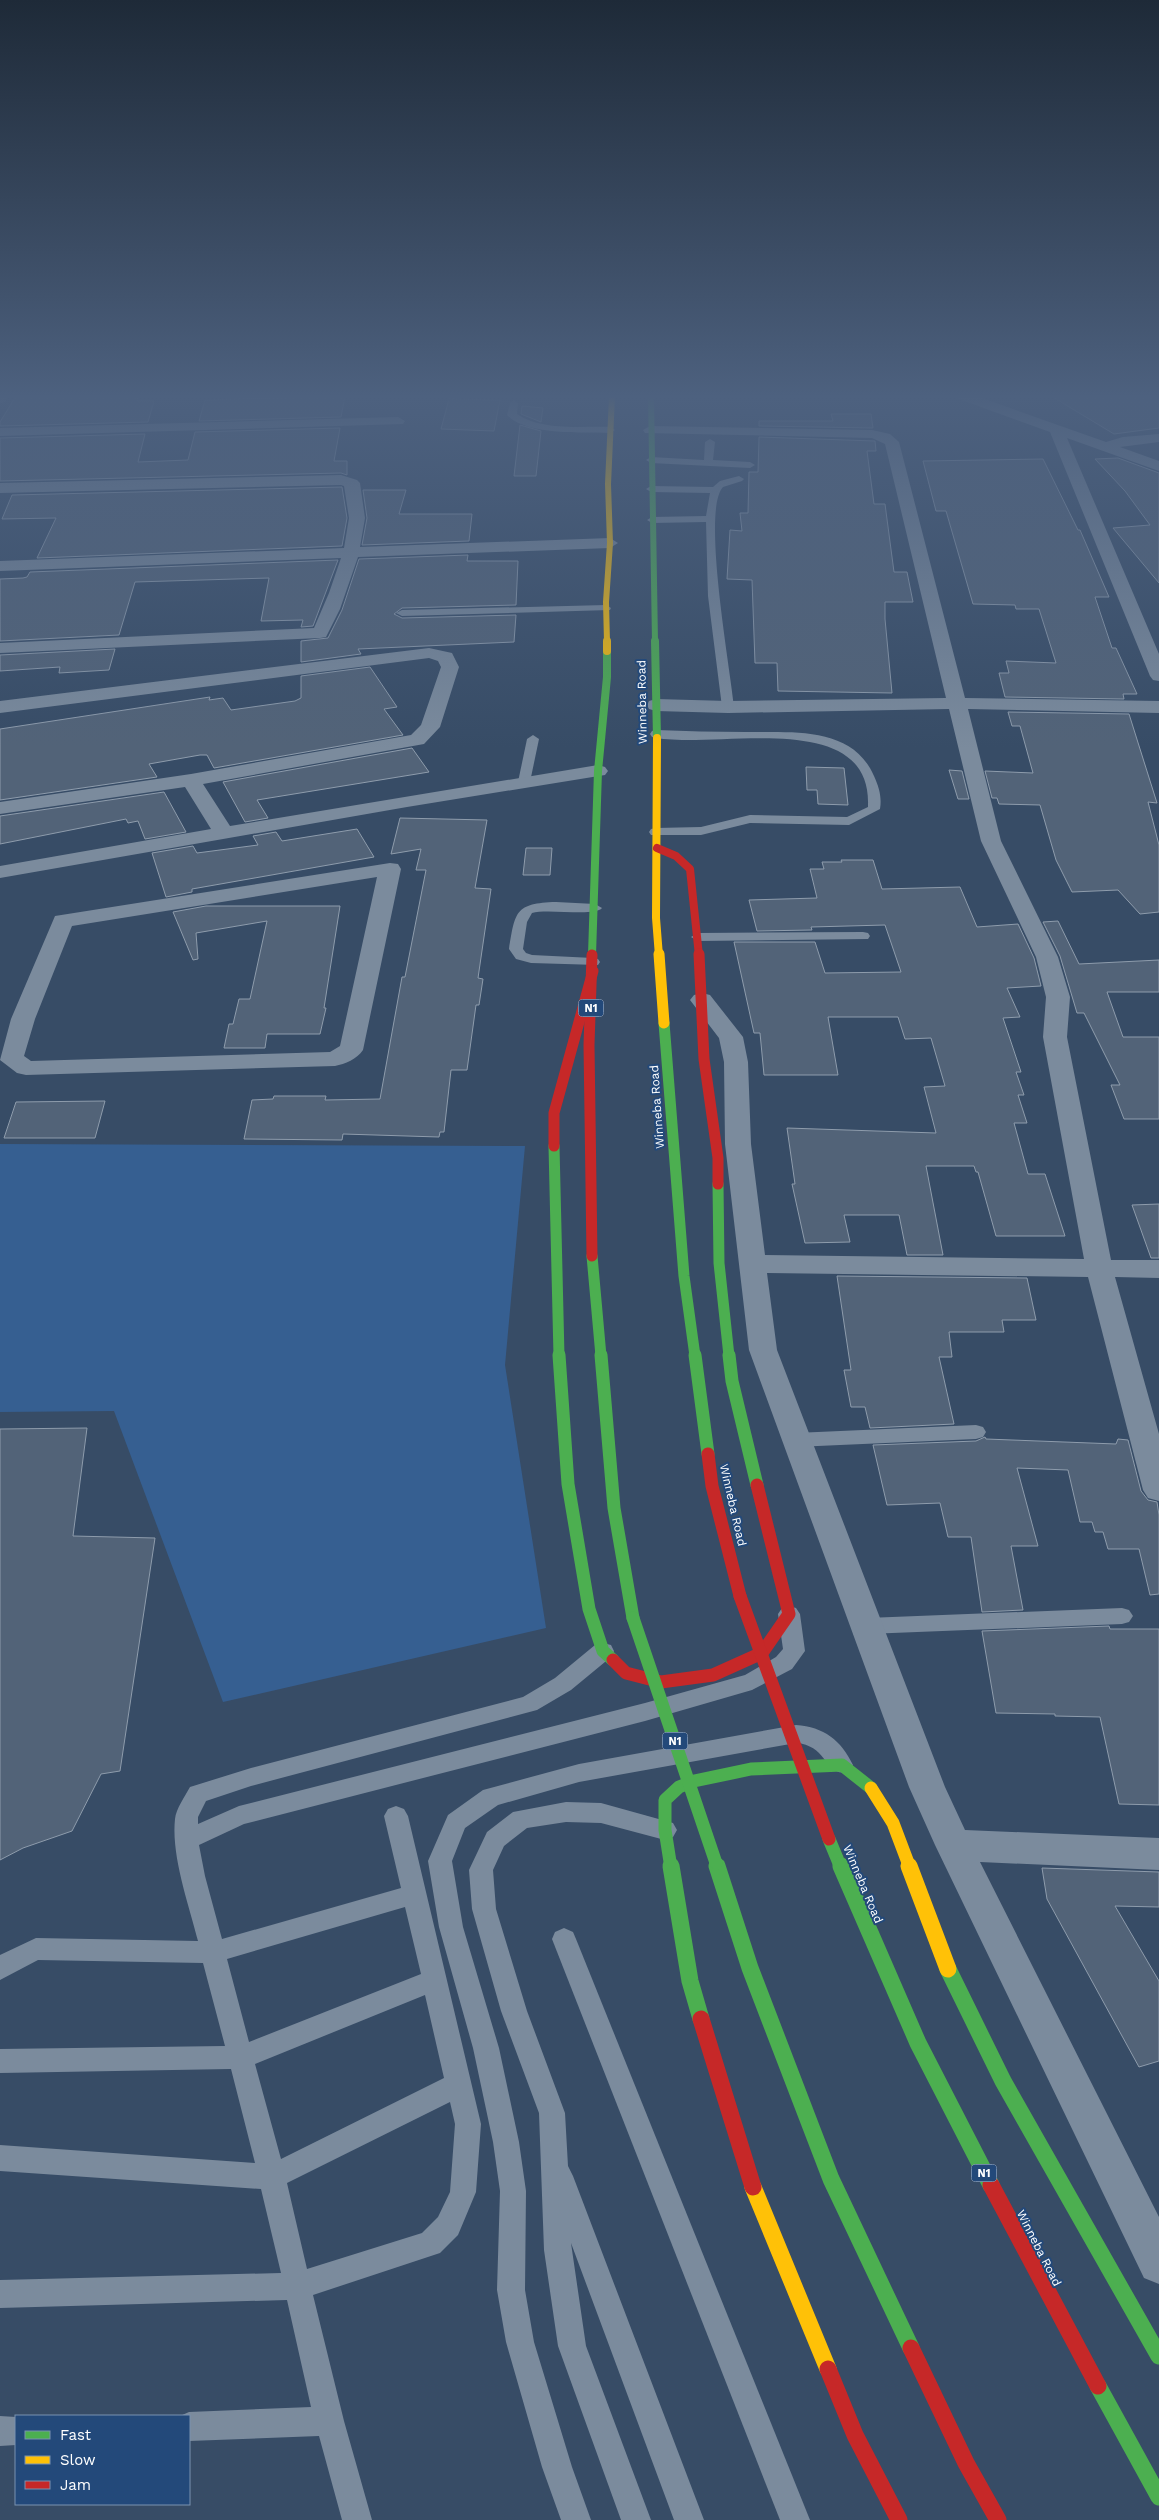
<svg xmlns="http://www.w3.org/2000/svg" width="1159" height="2520" font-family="'Work Sans',sans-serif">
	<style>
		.green { fill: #365f91 }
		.building { fill: #526378; stroke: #8e9cac }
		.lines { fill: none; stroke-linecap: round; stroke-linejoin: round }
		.lane { fill: #7b8b9d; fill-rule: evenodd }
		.street { fill: #7b8b9d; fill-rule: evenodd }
		.fast-far4 { stroke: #4caf50; stroke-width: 6 }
		.fast-far3 { stroke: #4caf50; stroke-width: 8 }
		.fast-far2 { stroke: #4caf50; stroke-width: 11 }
		.fast-far1 { stroke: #4caf50; stroke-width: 13 }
		.fast { stroke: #4caf50; stroke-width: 17 }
		.slow-far4 { stroke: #ffc107; stroke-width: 6 }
		.slow-far3 { stroke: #ffc107; stroke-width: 8 }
		.slow-far2 { stroke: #ffc107; stroke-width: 11 }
		.slow-far1 { stroke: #ffc107; stroke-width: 13 }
		.slow { stroke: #ffc107; stroke-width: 17 }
		.jam-far3 { stroke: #c62828; stroke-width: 8 }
		.jam-far2 { stroke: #c62828; stroke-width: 11 }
		.jam-far1 { stroke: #c62828; stroke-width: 13 }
		.jam { stroke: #c62828; stroke-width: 17 }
		.fast-bridge { stroke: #4caf50; stroke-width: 13 }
		.jam-bridge { stroke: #c62828; stroke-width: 13 }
		.labels { text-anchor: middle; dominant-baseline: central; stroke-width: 4; stroke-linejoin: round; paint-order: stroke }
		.shield { fill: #23497a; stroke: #bdc8d7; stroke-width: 1 }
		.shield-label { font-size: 11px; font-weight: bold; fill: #fff }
		.street-label { font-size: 12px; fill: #fff; stroke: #23497a }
	</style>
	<rect width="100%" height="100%" fill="#374c66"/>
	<polygon class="green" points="0,1144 525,1146 505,1365 546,1628 223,1702 114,1411 0,1412"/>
	<g class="building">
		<polygon points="16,396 138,396 137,401 154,401 148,422 0,426 0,422"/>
		<polygon points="345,396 341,417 199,421 205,400"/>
		<polygon points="1051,396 1159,396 1159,428 1114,434"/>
		<polygon points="449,399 500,400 494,431 441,429"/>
		<polygon points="522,406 543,408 541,422 521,414"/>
		<polygon points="831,414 871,414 873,428 759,426 759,421 833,421"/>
		<polygon points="520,425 541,431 536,476 514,476"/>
		<polygon points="340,428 334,461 347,461 347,475 341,473 0,481 0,438 145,434 138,462 188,460 195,432"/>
		<polygon points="759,437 875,441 876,451 867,451 874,504 885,504 894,572 907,572 913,602 885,602 885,619 892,693 778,691 777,663 755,663 752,580 727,579 730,530 742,531 740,513 748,513 749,472 758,472"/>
		<polygon points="1118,458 1159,473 1159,583 1113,528 1150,525 1125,491 1095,459"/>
		<polygon points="1043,459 1078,530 1080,530 1109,597 1095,597 1112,648 1116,648 1137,694 1123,694 1124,699 1005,697 999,673 1009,673 1006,661 1056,663 1039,609 1016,609 1015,605 973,604 946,511 936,511 923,461"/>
		<polygon points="342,487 347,518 342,546 37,558 56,518 2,519 12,495"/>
		<polygon points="363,490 406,490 399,514 472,514 469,541 362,545 367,518"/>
		<polygon points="468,555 467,561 518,561 516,605 402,608 394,614 402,618 516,615 514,642 358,649 361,654 301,662 301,641 328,638 342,610 359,559"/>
		<polygon points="338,560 313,626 301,627 303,620 261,621 269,578 135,582 119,635 0,641 0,579 23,578 27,577 30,572"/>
		<polygon points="115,649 109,670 59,673 60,667 0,671 0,655"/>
		<polygon points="370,667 397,707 384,709 403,735 214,768 207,755 200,755 149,764 157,777 0,800 0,729 210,697 209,700 223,698 231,710 295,701 301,698 301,676"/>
		<polygon points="1008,712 1129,714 1157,803 1148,802 1159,845 1159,912 1140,914 1118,890 1072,892 1056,860 1040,805 999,804 997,798 992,798 985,771 1033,773 1020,726 1012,726"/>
		<polygon points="412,748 429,772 257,800 268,818 245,822 223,782"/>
		<polygon points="806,767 844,768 848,805 818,804 817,790 807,790"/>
		<polygon points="949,770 962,771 969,799 958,799"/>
		<polygon points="164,792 186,832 145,839 138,821 128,823 126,819 0,844 0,816"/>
		<polygon points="400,818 487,820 475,888 491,889 478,978 483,979 479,1005 476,1005 467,1070 451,1070 444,1132 440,1132 439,1137 343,1134 342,1140 244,1139 252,1100 273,1099 274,1096 326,1096 325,1100 380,1099 402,977 405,977 426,870 416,870 421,849 391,854"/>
		<polygon points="357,829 374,857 192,889 192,892 166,897 152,853 193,846 197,853 258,845 253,836 276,832 282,841"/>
		<polygon points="526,848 552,848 550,875 523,875"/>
		<polygon points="841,860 873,860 882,889 960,887 977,927 1018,924 1034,958 1041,986 1007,988 1020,1017 1003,1018 1021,1072 1016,1072 1024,1095 1018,1095 1027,1123 1014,1123 1028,1174 1045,1174 1065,1236 996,1236 978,1172 976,1172 974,1166 926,1166 943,1255 907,1255 899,1215 844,1215 850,1242 805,1243 792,1184 795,1184 787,1128 936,1133 924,1087 945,1086 931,1038 905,1039 898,1017 828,1017 838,1075 764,1075 760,1033 754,1033 734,942 815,942 825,973 901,972 885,925 811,927 812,930 757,931 749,900 817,898 810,869 824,869 822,862 842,862"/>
		<polygon points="206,906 340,906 324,1008 326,1008 320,1034 267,1034 265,1048 224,1048 229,1024 233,1024 239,999 250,999 267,921 196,933 198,959 193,960 173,912"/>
		<polygon points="1058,921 1079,964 1159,960 1159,992 1107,992 1123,1037 1159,1037 1159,1119 1124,1119 1111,1085 1120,1085 1084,1013 1077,1013 1060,956 1043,922"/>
		<polygon points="105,1101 95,1138 4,1138 16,1102"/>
		<polygon points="1159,1204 1159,1258 1151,1258 1132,1205"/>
		<polygon points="837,1276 1027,1278 1036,1320 1002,1320 1004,1332 949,1332 952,1357 939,1357 954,1424 870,1428 865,1407 851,1407 844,1370 851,1370"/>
		<polygon points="87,1428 73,1536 155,1538 120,1771 101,1774 72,1831 23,1848 0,1860 0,1429"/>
		<polygon points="985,1437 986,1439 1116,1444 1118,1439 1128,1440 1141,1491 1148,1500 1157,1502 1159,1515 1159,1594 1150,1595 1139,1549 1108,1549 1103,1532 1095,1532 1092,1522 1080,1522 1068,1470 1017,1468 1038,1546 1011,1546 1023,1610 982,1612 971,1537 948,1537 940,1503 887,1505 873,1445 976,1441"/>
		<polygon points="1109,1626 1110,1629 1159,1629 1159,1805 1119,1804 1100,1717 1055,1716 1055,1714 996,1713 982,1631"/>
		<polygon points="1042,1868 1159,1872 1159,1907 1115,1906 1159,1981 1159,2061 1139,2067 1047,1899"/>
	</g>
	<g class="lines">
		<g class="lane">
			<path d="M514,400L518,403L517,414C542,431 581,426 610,427L615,430L610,433C583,432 527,436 507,415L510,403Z"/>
			<polygon points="710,439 715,442 713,460 750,462 755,465 750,468 651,463 646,460 651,457 704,460 705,442"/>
			<path d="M739,476L744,479L742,481L723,487C701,510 731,671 734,707L728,711L722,707L708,596L706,522L652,523L647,520L652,517L706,516L710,493L651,492L646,489L651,486L713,487L720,481Z"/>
			<polygon points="606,605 611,608 610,610 402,616 396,613 402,610"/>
			<path d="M656,730C686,731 715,732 745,732C790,733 852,725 874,776C879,787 882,797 880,809L849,825L750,823L701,835H651L649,832L651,829L656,828L701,827L750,815L847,817L868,807V805C871,705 710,751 652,737L650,734L652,731Z"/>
			<polygon points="533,735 539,739 530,782 524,786 518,782 527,739"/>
			<path d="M556,902L595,904L602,908C595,917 547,908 532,913L527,922L523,949L526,953L532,955L593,958L598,959L600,962L598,965L531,963L516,959L509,949C515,912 515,903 556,902Z"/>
			<polygon points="863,932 868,933 870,936 868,939 698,941 691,937 698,933"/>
			<polygon points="976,1425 983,1427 986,1432 983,1437 976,1439 795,1447 788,1445 785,1440 788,1435 795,1433"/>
			<path d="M789,1606L796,1608L800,1614L805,1651L792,1669L752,1690L645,1721L244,1824L199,1845L205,1876L222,1939L401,1888L384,1816L388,1809L396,1806L404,1809L408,1816L481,2124L476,2192L458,2235L440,2253L313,2295L344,2421L372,2520H342L319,2436L189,2441V2416H180L189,2412L311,2407L287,2300L0,2308V2280L281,2273L261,2189L0,2171V2145L255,2163L231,2069L0,2073V2049L225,2046L203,1963L38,1960L0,1980V1955L36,1938L198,1941C189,1905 171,1856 175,1819C176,1809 185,1796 190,1787L251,1768L523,1697L555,1678L595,1645L603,1643L611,1645L614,1651L611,1657L571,1690L537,1710L251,1786L206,1801L198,1817V1824L239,1806L645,1703L745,1675L776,1657L783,1649L778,1614L782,1608ZM405,1907L421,1974L249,2042L227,1959ZM425,1995L444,2078L281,2159L255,2064ZM450,2102L455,2124L450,2192L438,2217L422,2233L307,2269L287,2183Z"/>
			<polygon points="1122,1608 1129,1610 1133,1616 1129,1622 1122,1624 867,1634 860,1632 856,1626 860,1620 867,1618"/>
			<path d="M796,1725C824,1727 841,1740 853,1765L850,1771C825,1780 829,1745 796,1743L579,1782L498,1805L465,1828L452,1861L463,1927L499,2048L519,2142L526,2191L525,2290L534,2342L572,2467L591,2520H561L542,2467L506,2342L497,2290L500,2191L493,2142L473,2048L439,1927L428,1861L448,1815L483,1790L579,1764Z"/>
			<polygon points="566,1802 601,1803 673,1823 677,1830 673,1837 665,1840 601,1823 566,1822 527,1828 504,1846 493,1870 496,1909 527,2011 565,2113 568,2166 573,2176 704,2520 674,2520 571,2243 586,2346 651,2520 621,2520 558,2346 544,2250 539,2113 501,2011 472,1909 469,1870 487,1832 513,1812"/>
			<polygon points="564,1928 573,1932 576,1939 810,2520 780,2520 552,1939 555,1932"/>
			<polygon points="0,2416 16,2417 16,2445 0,2446"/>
		</g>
		<g class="street">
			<polygon points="0,396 9,396 5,402 0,403"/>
			<polygon points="957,396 976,396 1106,442 1123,437 1159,434 1159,442 1120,447 1159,461 1159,471 1067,438 1159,654 1159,681 1153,680 1150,676 1050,432 959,399"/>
			<polygon points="398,417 405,421 403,424 0,436 0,428"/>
			<polygon points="650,426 872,430 890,434 899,442 965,698 1159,701 1159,713 968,709 1001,841 1058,957 1070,997 1067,1037 1111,1260 1159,1260 1159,1278 1115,1277 1159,1434 1159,1501 1148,1498 1143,1490 1088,1277 767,1273 777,1350 945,1787 965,1830 1159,1838 1159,1870 980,1862 1159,2217 1159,2284 1144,2278 935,1845 909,1787 749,1350 725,1144 724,1062 719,1038 690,1000 694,995 702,993 710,995 743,1037 748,1062 751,1144 765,1255 1084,1259 1043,1037 1046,997 1036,957 981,841 949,709 728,713 656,711 649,709 647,705 649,701 656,699 728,701 946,698 885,444 872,438 645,433 643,430"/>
			<polygon points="341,475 357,480 360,483 365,518 360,547 610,538 618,543 610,548 358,557 340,609 326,637 320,638 0,653 0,643 314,628 329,593 341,558 0,571 0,561 344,548 349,518 344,486 341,485 0,493 0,483"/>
			<polygon points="429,648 452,653 459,667 440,727 424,744 203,784 230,826 598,765 605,767 608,771 605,775 407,807 0,878 0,866 211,829 185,787 0,814 0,802 191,774 411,735 421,725 441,667 438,661 429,658 0,713 0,701"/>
			<path d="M390,863L398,864L401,869L363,1050C357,1059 345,1064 335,1066L26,1075L17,1073L0,1060L11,1019L55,916ZM377,877L340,1046L330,1052L31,1061L24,1056L35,1019L72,926Z"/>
		</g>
		<polyline class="fast-far4" points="651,396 655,642"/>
		<g class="fast-far3">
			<polyline points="655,641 657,738"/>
			<polyline points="592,955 598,771 607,677 607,651"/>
		</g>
		<g class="fast-far2">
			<polyline points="664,1023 684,1276 695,1356"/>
			<polyline points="554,1146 559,1356"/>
			<polyline points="718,1184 719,1263 729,1356"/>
			<polyline points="592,1256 601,1356"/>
		</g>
		<g class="fast-far1">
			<polyline points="559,1355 568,1484 589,1609 603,1651 613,1660"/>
			<polyline points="601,1355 614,1508 633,1618"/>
			<polyline points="695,1355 708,1454"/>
			<polyline points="729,1355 732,1381 757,1485"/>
			<polyline points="829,1839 841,1868"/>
			<polyline points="716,1863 717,1868"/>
			<polyline points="671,1868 665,1830 665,1800 679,1787 694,1781 751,1769 842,1765 871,1788"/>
		</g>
		<g class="fast">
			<polyline points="671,1866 690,1981 701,2019"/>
			<polyline points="717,1866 750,1968 831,2179 911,2348"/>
			<polyline points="841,1866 918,2043 991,2185"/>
			<polyline points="948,1969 1003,2081 1159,2356"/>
			<polyline points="1098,2386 1159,2497"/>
		</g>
		<polyline class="slow-far4" points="607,642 606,602 610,543 608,484 612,396"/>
		<g class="slow-far3">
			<polyline points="607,641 607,651"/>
			<polyline points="657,738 656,918 659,956"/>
		</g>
		<polyline class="slow-far2" points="659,954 664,1023"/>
		<polyline class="slow-far1" points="871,1788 893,1823 910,1868"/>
		<g class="slow">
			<polyline points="909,1866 948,1969"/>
			<polyline points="753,2187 828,2369"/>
		</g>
		<polyline class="jam-far3" points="657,848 676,856 690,869 699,956"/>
		<g class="jam-far2">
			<polyline points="699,954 704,1059 718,1158 718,1184"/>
			<polyline points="592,955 589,1045 592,1256"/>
			<polyline points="554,1146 554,1113 593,971"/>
		</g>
		<g class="jam-far1">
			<polyline points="708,1454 712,1486 740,1596"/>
			<polyline points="613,1660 626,1673 661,1682 713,1675 762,1653 789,1614 757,1485"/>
		</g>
		<g class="jam">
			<polyline points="701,2019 753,2187"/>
			<polyline points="991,2185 1098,2386"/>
			<polyline points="911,2348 966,2463 998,2520"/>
			<polyline points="828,2369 855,2435 899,2520"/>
		</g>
		<polyline class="fast-bridge" points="633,1618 716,1863"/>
		<polyline class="jam-bridge" points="740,1596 829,1839"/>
	</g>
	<linearGradient id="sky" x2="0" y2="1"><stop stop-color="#1e2a38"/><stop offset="0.53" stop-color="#4d617f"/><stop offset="1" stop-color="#4d617f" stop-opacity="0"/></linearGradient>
	<rect width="1159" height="748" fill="url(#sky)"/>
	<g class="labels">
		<g class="shield">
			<rect x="578.5" y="999.5" width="25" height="17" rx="4"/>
			<rect x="662.5" y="1732.5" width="25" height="17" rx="4"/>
			<rect x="971.5" y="2164.5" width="25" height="17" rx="4"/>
		</g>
		<g class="shield-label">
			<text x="591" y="1008">N1</text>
			<text x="675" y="1741">N1</text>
			<text x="984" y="2173">N1</text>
		</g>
		<g class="street-label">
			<text transform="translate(642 702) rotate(-91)">Winneba Road</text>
			<text transform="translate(657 1107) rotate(-94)">Winneba Road</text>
			<text transform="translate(733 1505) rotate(77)">Winneba Road</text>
			<text transform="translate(863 1884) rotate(67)">Winneba Road</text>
			<text transform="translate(1039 2248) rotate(63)">Winneba Road</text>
		</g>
	</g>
	<rect x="15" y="2415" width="175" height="90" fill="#23497a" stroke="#7b92af"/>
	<rect x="25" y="2431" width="25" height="8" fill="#4caf50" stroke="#7b92af"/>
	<text x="60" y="2440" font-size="15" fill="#ffffff">Fast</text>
	<rect x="25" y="2456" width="25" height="8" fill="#ffc107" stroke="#7b92af"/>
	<text x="60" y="2465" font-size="15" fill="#ffffff">Slow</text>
	<rect x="25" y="2481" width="25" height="8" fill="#c62828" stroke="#7b92af"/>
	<text x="60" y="2490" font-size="15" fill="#ffffff">Jam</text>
</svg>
